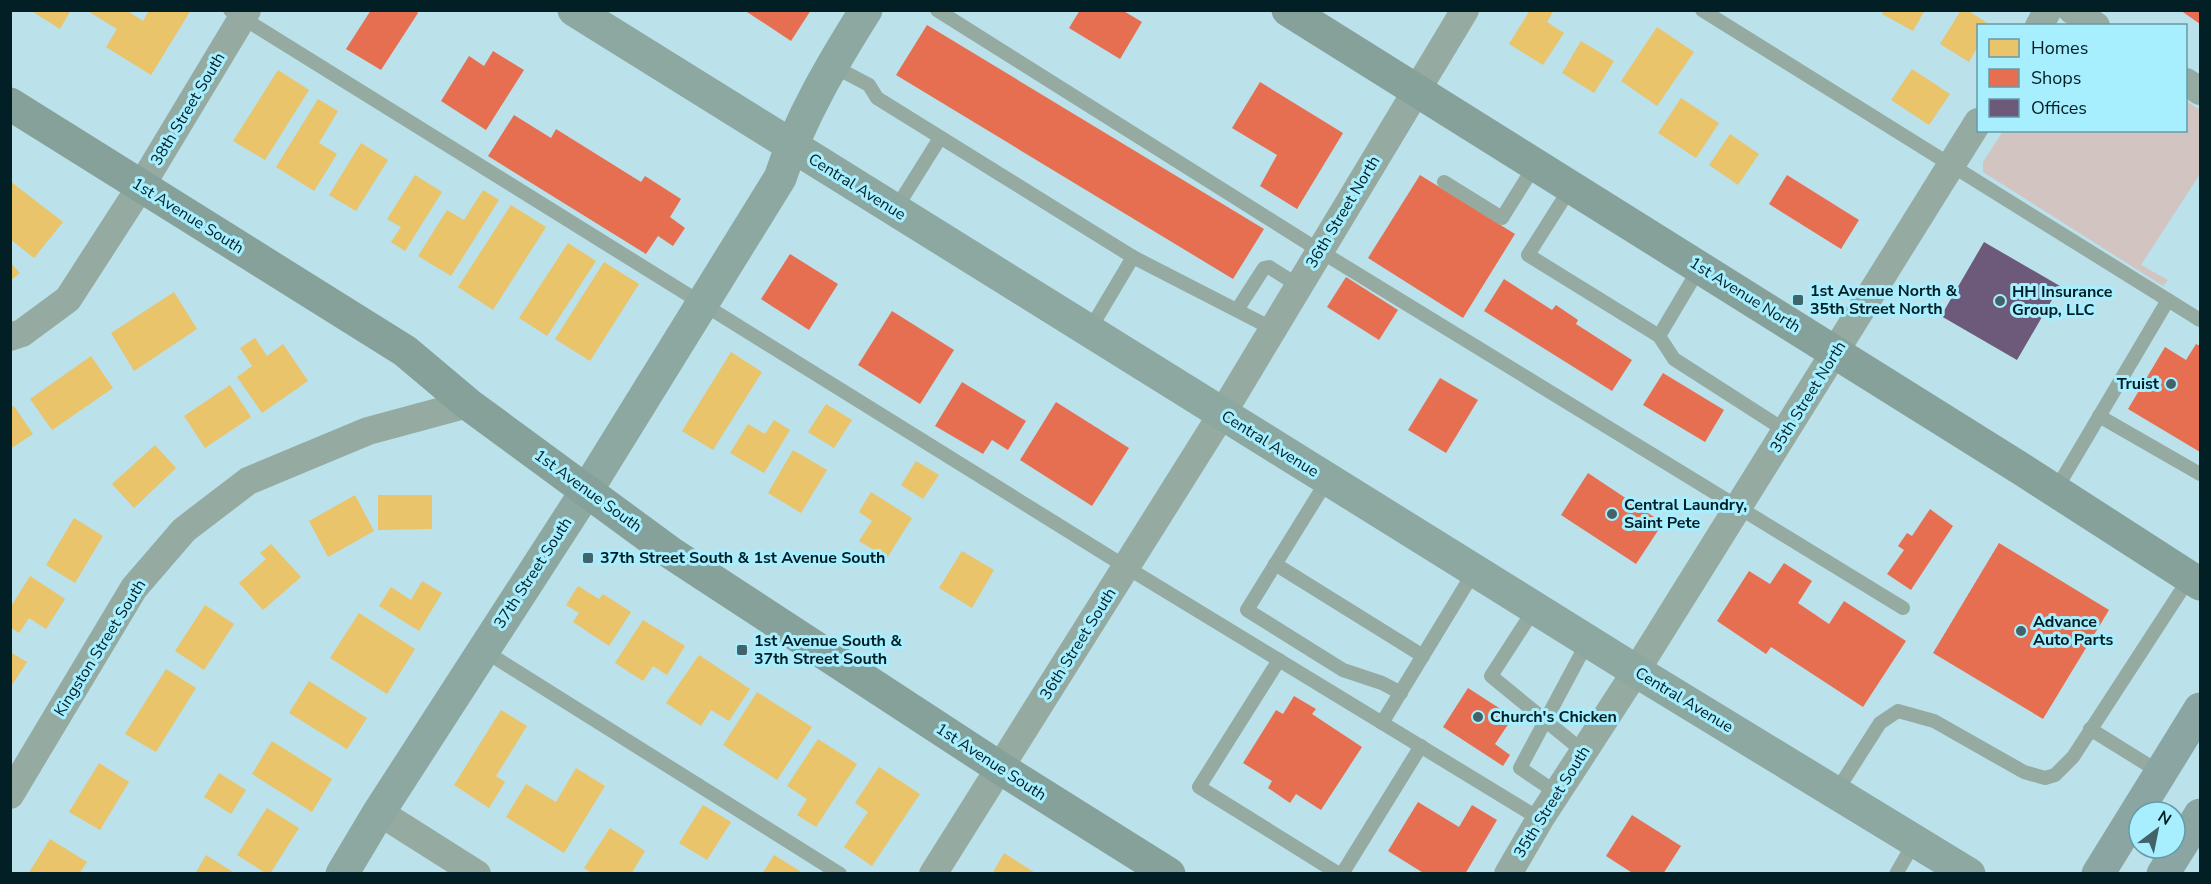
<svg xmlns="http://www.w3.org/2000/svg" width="2211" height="884" font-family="'Nunito Sans',sans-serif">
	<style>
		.green { fill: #d2c4c1 }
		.homes { fill: #e9c46a }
		.shops { fill: #e76f51 }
		.offices { fill: #6d597a }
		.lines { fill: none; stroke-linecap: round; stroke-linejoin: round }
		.lane { stroke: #95aaa0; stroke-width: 14 }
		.street { stroke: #95aaa0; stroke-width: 28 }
		.secondary { stroke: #8da8a0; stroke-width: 33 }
		.primary { stroke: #85a199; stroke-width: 33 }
		.highway { stroke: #8ba6a2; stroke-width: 33 }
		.poi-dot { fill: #42636a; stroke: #a7eeff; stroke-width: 2 }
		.labels { text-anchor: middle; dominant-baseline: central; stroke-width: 6; stroke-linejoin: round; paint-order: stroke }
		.street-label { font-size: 16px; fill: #011f25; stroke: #a7eeff }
		.poi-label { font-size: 16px; font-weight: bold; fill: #011f25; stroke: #a7eeff; text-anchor: start }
	</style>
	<rect width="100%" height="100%" fill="#bbe1eb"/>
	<polygon class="green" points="2186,101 2200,110 2200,174 2141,265 2168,280 2163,286 1983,172 1983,162 2003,131 2186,130"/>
	<g class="homes">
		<polygon points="30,10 71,10 60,29"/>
		<polygon points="86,10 126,10 143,21 149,10 191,10 151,75 106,47 117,29"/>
		<polygon points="1530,10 1554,10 1547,22 1564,33 1543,65 1509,44"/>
		<polygon points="1884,10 1925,10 1913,31 1882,14"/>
		<polygon points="1961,10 1967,10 1992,26 1978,26 1978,46 1969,62 1940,44"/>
		<polygon points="1657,27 1694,52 1657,106 1621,81"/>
		<polygon points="1581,41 1614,61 1594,93 1562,73"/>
		<polygon points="1912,69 1950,94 1929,125 1891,100"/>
		<polygon points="278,70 309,90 265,160 233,141"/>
		<polygon points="1681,98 1719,123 1696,158 1658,133"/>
		<polygon points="318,99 338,111 319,143 337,154 314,191 276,167"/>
		<polygon points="1730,134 1759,154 1738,185 1709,165"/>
		<polygon points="361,143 388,160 356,211 329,195"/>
		<polygon points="415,175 442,192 405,251 391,242 401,227 387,219"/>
		<polygon points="10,181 63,222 34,258 10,239"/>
		<polygon points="483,190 499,200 451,276 418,256 447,210 464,220"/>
		<polygon points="511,205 546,227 493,310 458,287"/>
		<polygon points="568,243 596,261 547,336 519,318"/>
		<polygon points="10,262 20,273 10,281"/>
		<polygon points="604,262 639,284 590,361 555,339"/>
		<polygon points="174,292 197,329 134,371 111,333"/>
		<polygon points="255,338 267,356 283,344 308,381 262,413 237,377 252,366 240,348"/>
		<polygon points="731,352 762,372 713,450 682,431"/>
		<polygon points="91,356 113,388 52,430 30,399"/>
		<polygon points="230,385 251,417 205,448 184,416"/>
		<polygon points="826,404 852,420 834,448 808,432"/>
		<polygon points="14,406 33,434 10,449 10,408"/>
		<polygon points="774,420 790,430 764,473 730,453 748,424 765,434"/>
		<polygon points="155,445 176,468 134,508 112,484"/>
		<polygon points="793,450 827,470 801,513 768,493"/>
		<polygon points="916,461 939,475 923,499 901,485"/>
		<polygon points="871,492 912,518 887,558 859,541 872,521 859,512"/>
		<polygon points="355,495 374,531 328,557 309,521"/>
		<polygon points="378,495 432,495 432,529 378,530"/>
		<polygon points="74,518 103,536 75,583 46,565"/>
		<polygon points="271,544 301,577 263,610 239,583 266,559 260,553"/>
		<polygon points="962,551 994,570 972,608 939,588"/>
		<polygon points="30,576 65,599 46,629 29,618 19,633 10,627 10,608"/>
		<polygon points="422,581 442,593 419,631 379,606 391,587 411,600"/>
		<polygon points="578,586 599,599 603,594 631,612 609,646 573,622 579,613 566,605"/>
		<polygon points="205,605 234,624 204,670 175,651"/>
		<polygon points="359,613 415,649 387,694 330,658"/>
		<polygon points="643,620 685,646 667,675 653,666 643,681 615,663"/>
		<polygon points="10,652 27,662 10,688"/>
		<polygon points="699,655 750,689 729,721 711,710 701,726 666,703"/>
		<polygon points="166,669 196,688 156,752 125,734"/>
		<polygon points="309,681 367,718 347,749 289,713"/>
		<polygon points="757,692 812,727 777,780 723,745"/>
		<polygon points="501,710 527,726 496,776 505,782 489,808 454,785"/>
		<polygon points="818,739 857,764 816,827 797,815 807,799 787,786"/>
		<polygon points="272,741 332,779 312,812 252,774"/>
		<polygon points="99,763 129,782 100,830 69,812"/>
		<polygon points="879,767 920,794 872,866 844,847 868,812 855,803"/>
		<polygon points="576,768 605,786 564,853 506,817 526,784 556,802"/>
		<polygon points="219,773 246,790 231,814 204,797"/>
		<polygon points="703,805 731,822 707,860 679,843"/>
		<polygon points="267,808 299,828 270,874 267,874 237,855"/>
		<polygon points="610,828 645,851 631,874 593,874 584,868"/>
		<polygon points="50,839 87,862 79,874 28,874"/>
		<polygon points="1004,853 1037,874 992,874"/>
		<polygon points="206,855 236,874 195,874"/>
		<polygon points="774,855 800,871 798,874 762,874"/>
	</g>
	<g class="shops">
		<polygon points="371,10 415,10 418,13 381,70 346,49"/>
		<polygon points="744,10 811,10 791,41"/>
		<polygon points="1080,10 1122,10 1142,22 1120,59 1069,28"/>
		<polygon points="2180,10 2200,10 2200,24"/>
		<polygon points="927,25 1264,229 1233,279 896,75"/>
		<polygon points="493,51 524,70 486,130 441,101 469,56 484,66"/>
		<polygon points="1260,82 1343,133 1297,209 1260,186 1277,155 1232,128"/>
		<polygon points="514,115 551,138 556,129 641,182 645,176 681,199 670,217 685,228 673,246 658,236 646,254 488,156"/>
		<polygon points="1420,175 1515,234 1463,318 1368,258"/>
		<polygon points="1787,175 1859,220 1841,249 1769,204"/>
		<polygon points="790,254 838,284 809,330 761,299"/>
		<polygon points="1346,277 1398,310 1379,340 1327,307"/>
		<polygon points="1504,279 1552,310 1556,305 1578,320 1576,324 1632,360 1612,391 1484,311"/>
		<polygon points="892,311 954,350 920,404 858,365"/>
		<polygon points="2196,344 2200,346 2200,452 2128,409 2165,347 2186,360"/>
		<polygon points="1663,373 1724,410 1705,442 1643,405"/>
		<polygon points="1440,378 1478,400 1446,453 1408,430"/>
		<polygon points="962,382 1026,421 1008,450 992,440 983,454 935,426"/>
		<polygon points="1056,402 1129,448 1092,506 1020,460"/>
		<polygon points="1588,473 1663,523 1636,564 1561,515"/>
		<polygon points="1930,509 1953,526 1911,590 1887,574 1904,550 1898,546 1907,533 1912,536"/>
		<polygon points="1999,543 2109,610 2043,719 1933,653"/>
		<polygon points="1784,563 1812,581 1798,603 1829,624 1844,601 1906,641 1863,707 1771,647 1766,654 1717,621 1749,571 1770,584"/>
		<polygon points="1468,688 1513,717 1495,744 1510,755 1503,766 1443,727"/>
		<polygon points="1294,696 1316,709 1312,714 1362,747 1321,810 1296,794 1290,803 1268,788 1272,781 1243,763 1276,710 1283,714"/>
		<polygon points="1418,802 1459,827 1472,805 1497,820 1465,874 1425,874 1388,851"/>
		<polygon points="1632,815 1681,846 1663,874 1634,874 1606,856"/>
	</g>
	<polygon class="offices" points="1984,242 2060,286 2017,360 1941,316"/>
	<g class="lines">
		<g class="lane">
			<polyline points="230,10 1126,567 1540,819"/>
			<polyline points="937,10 1320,251 1903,608"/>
			<polyline points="1702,10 2200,320"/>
			<polyline points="831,65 869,85 877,98 1133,257"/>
			<polyline points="1444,182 1502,218 1535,165"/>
			<polyline points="1571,187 1528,255 1659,336 1674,359 1786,431"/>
			<polyline points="895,210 940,138"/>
			<polyline points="1237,310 1264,268 1269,267 1299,286"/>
			<polyline points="1089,331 1133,257 1273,329"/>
			<polyline points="1659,336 1700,267"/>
			<polyline points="2099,416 2200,474"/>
			<polyline points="1328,479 1247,610 1343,670 1382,683 1401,693"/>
			<polyline points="2055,491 2168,300"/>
			<polyline points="1275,564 1423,656"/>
			<polyline points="1535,608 1491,676 1584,752"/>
			<polyline points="483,650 840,874"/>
			<polyline points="1279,660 1199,787 1339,874"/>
			<polyline points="1382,723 1475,570"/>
			<polyline points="2090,729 2161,773"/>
			<polyline points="1836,792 1880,723 1898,711 1934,721 2024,772 2045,778 2055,775 2073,757 2190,577"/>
			<polyline points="1557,793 1520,768 1588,641"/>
			<polyline points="1342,874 1421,746"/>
			<polyline points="1896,874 1915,841"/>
		</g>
		<g class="street">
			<polyline points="2072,10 2096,26"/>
			<polyline points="2039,26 2048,10"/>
			<polyline points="2186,82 2200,91"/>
			<polyline points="10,337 22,333 68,299 141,186 247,10"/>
			<polyline points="10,795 134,588 184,530 248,481 368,431 468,404"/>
			<polyline points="379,812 477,874"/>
			<polyline points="933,874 1222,414 1465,10"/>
			<polyline points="1508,874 1540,819 1636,671 1978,122"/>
		</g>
		<g class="secondary">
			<polyline points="574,10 1636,671 1969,874"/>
			<path d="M342,874L379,812L587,490L780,178C800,118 832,64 866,10"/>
		</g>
		<g class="primary">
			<polyline points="1288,10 2023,470 2200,584"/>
			<polyline points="10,104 405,351 468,404 671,553 1000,768 1169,874"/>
		</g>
		<g class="highway">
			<polyline points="2098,874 2200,709"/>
			<polyline points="2163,874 2200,815"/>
		</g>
	</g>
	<g class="poi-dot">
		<rect x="1792" y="294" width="12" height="12" rx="3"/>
		<circle cx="2000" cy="301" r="6"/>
		<circle cx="2171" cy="384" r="6"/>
		<circle cx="1612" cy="514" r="6"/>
		<rect x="582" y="552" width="12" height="12" rx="3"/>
		<circle cx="2021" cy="631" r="6"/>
		<rect x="736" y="644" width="12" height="12" rx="3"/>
		<circle cx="1478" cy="717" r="6"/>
	</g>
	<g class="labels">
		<g class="street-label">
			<text transform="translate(188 109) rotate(-59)">38th Street South</text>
			<text transform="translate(857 187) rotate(32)">Central Avenue</text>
			<text transform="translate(1343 212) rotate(-59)">36th Street North</text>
			<text transform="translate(188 216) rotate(32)">1st Avenue South</text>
			<text transform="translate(1745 295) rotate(32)">1st Avenue North</text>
			<text transform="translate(1808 397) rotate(-58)">35th Street North</text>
			<text transform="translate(1270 444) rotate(32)">Central Avenue</text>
			<text transform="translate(588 491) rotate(36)">1st Avenue South</text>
			<text transform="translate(533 573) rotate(-57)">37th Street South</text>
			<text transform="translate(1078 644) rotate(-58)">36th Street South</text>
			<text transform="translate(100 648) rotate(-58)">Kingston Street South</text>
			<text transform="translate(1684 700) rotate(31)">Central Avenue</text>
			<text transform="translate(991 762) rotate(33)">1st Avenue South</text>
			<text transform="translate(1552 802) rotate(-58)">35th Street South</text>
		</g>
		<g class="poi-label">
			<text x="1810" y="291">1st Avenue North &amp;<tspan x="1810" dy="18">35th Street North</tspan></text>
			<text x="2012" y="292">HH Insurance<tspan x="2012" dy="18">Group, LLC</tspan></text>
			<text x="2159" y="384" text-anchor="end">Truist</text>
			<text x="1624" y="505">Central Laundry,<tspan x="1624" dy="18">Saint Pete</tspan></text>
			<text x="600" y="558">37th Street South &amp; 1st Avenue South</text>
			<text x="2033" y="622">Advance<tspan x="2033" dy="18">Auto Parts</tspan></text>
			<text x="754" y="641">1st Avenue South &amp;<tspan x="754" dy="18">37th Street South</tspan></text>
			<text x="1490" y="717">Church's Chicken</text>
		</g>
	</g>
	<rect width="2211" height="884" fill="none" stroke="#011f25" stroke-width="24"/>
	<rect x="1977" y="24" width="210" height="108" fill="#a7eeff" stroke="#659ba8" stroke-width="1.5"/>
	<rect x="1989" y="39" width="30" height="18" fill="#e9c46a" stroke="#659ba8" stroke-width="1.5"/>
	<text x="2031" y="54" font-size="18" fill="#011f25">Homes</text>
	<rect x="1989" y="69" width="30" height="18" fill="#e76f51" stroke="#659ba8" stroke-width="1.5"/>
	<text x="2031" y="84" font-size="18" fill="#011f25">Shops</text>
	<rect x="1989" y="99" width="30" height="18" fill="#6d597a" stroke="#659ba8" stroke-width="1.5"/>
	<text x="2031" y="114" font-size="18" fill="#011f25">Offices</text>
	<g transform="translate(2157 830) rotate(32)"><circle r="28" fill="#a7eeff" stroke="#659ba8" stroke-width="1.5"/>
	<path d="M0-4.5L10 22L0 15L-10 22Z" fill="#42636a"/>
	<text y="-9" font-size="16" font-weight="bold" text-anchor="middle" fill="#011f25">N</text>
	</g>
</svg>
